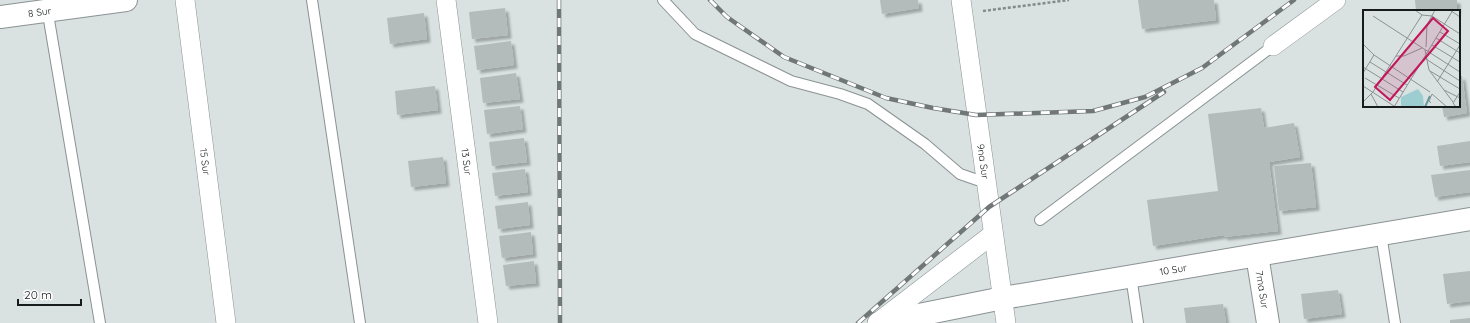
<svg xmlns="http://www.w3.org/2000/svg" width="1470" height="323" font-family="Quicksand,sans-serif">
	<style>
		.building { fill: #b3bbbb; filter: url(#shadow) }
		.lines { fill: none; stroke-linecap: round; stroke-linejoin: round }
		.lane-casing { stroke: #8b9293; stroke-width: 12 }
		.street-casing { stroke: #8b9293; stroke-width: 20 }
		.secondary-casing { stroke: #8b9293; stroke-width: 24 }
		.path { stroke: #848a8a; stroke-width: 2.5; stroke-dasharray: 3 2; stroke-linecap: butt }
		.lane { stroke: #fff; stroke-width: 10 }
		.street { stroke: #fff; stroke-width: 19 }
		.secondary { stroke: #fff; stroke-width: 22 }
		.rail-casing { stroke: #717777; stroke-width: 4.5 }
		.rail { stroke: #fff; stroke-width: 3; stroke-dasharray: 9; stroke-linecap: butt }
		.labels { text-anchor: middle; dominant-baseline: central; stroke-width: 3; stroke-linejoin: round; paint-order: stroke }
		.street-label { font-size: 10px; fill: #181b1b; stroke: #fff }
		.inset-river { fill: none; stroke: #649b9f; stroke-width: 2 }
		.inset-road { fill: none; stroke: #8c9292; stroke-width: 1 }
		.view { fill: #c2185b; fill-opacity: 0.15; stroke: #c2185b; stroke-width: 2 }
		.inset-edge { fill: none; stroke: #181b1b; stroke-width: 2 }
	</style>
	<defs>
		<filter id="shadow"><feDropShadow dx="3.5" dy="3.5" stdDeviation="1" flood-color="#0004"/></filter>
	</defs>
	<rect width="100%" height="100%" fill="#d9e1e1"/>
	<g class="building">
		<polygon points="880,0 918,0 919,8 882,14"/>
		<polygon points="1138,0 1214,0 1216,20 1142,29"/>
		<polygon points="1415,0 1457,0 1457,11 1416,11"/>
		<polygon points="505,8 508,35 472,39 469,12"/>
		<polygon points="424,13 427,39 390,44 387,18"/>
		<polygon points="511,41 514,65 477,70 474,46"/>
		<polygon points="516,73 520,99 483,103 480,78"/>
		<polygon points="1462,76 1467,113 1444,117 1442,106 1459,106 1459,77"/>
		<polygon points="435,86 438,110 397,115 395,91"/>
		<polygon points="520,106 523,129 487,134 484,110"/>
		<polygon points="1261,108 1264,128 1294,123 1300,157 1269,162 1278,231 1224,237 1224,235 1153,246 1147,200 1218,191 1208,114"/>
		<polygon points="524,138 527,162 492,166 489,142"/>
		<polygon points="1470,141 1470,162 1440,166 1437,146"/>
		<polygon points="443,157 446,183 411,187 408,161"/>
		<polygon points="1311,163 1316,207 1279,211 1274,166"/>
		<polygon points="525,169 528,192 495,196 492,173"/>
		<polygon points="1470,170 1470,192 1435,197 1431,175"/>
		<polygon points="528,202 530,225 498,229 495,206"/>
		<polygon points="531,232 533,254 502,258 499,236"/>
		<polygon points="534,261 536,283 506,286 503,265"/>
		<polygon points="1470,271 1470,301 1447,304 1443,274"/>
		<polygon points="1338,290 1342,314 1304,319 1301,294"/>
		<polygon points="1223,304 1226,323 1186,323 1184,308"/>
		<polygon points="1470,318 1470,323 1450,323 1450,320"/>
	</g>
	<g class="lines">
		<g class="lane-casing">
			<g id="lane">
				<polyline points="312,0 360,323"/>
				<polyline points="663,0 695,34 791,81 840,94 868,104 925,144 960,174 986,183"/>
				<polyline points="47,8 100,323"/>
				<polyline points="1040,220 1273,46"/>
				<polyline points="1381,234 1395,323"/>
				<polyline points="1131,276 1138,323"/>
			</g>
		</g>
		<g class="street-casing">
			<g id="street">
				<path id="s1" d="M185,0L226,323"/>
				<path id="s2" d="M446,0L488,323"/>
				<path id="s3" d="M961,0L1006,323"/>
				<polyline points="1273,46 1336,0"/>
				<polyline points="877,323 993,234"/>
			</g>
		</g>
		<g class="secondary-casing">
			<g id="secondary">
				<path id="s4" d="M0,17L126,0"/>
				<path id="s5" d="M1257,255L1268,323"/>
				<path id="s6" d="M879,323L1003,298L1470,219"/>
			</g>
		</g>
		<polyline class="path" points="983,11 1069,0"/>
		<use href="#lane" class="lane"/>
		<use href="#street" class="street"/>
		<use href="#secondary" class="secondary"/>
		<g class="rail-casing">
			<g id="rail">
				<polyline points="559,0 560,323"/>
				<polyline points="710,0 727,17 784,57 886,98 933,108 976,115 1093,111 1145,97 1202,68 1294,0"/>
				<polyline points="858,323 989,207 1164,92"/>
			</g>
		</g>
		<use href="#rail" class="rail"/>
	</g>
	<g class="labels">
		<g class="street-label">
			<text stroke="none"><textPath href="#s4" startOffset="40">8 Sur</textPath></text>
			<text stroke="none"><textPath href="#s2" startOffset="163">13 Sur</textPath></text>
			<text stroke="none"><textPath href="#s1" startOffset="163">15 Sur</textPath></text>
			<text stroke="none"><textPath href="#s3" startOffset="163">9na Sur</textPath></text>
			<text stroke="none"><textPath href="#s6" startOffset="299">10 Sur</textPath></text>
			<text stroke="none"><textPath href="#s5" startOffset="35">7ma Sur</textPath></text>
		</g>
	</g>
	<g transform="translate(1363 10)">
		<rect width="97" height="97" fill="#d9e1e1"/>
		<path d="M55,79L60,86L61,97H38V87Z" fill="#9ccdd0"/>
		<path class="inset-river" d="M62,97L67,86"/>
		<path class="inset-road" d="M52,0L59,5L69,6L97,24M87,0L97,7M10,6L44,28M77,22L97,34M44,28L97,62M73,28L97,43M0,34L11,45L67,82M69,35L97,52M63,37L64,15L72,0M62,40L66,60L90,92M33,46H41L59,38M63,49L97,71M7,52L44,75M0,57L40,82M67,61L97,79M0,63L11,45M2,68L36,88M74,72L97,35M0,76L31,96M81,80L97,88M8,84L15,97M0,92L10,82L59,5M68,93L66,91L69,84L84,97M31,97L90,0M93,97L90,93L97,82"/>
		<path class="view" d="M70,8L85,21L27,90L12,77Z"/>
		<rect width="97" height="97" class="inset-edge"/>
	</g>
	<path d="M18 299v6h63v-6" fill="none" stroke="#181b1b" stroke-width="2"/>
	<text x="24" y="299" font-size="12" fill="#181b1b" stroke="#ffffff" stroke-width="3" paint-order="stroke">20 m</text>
</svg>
